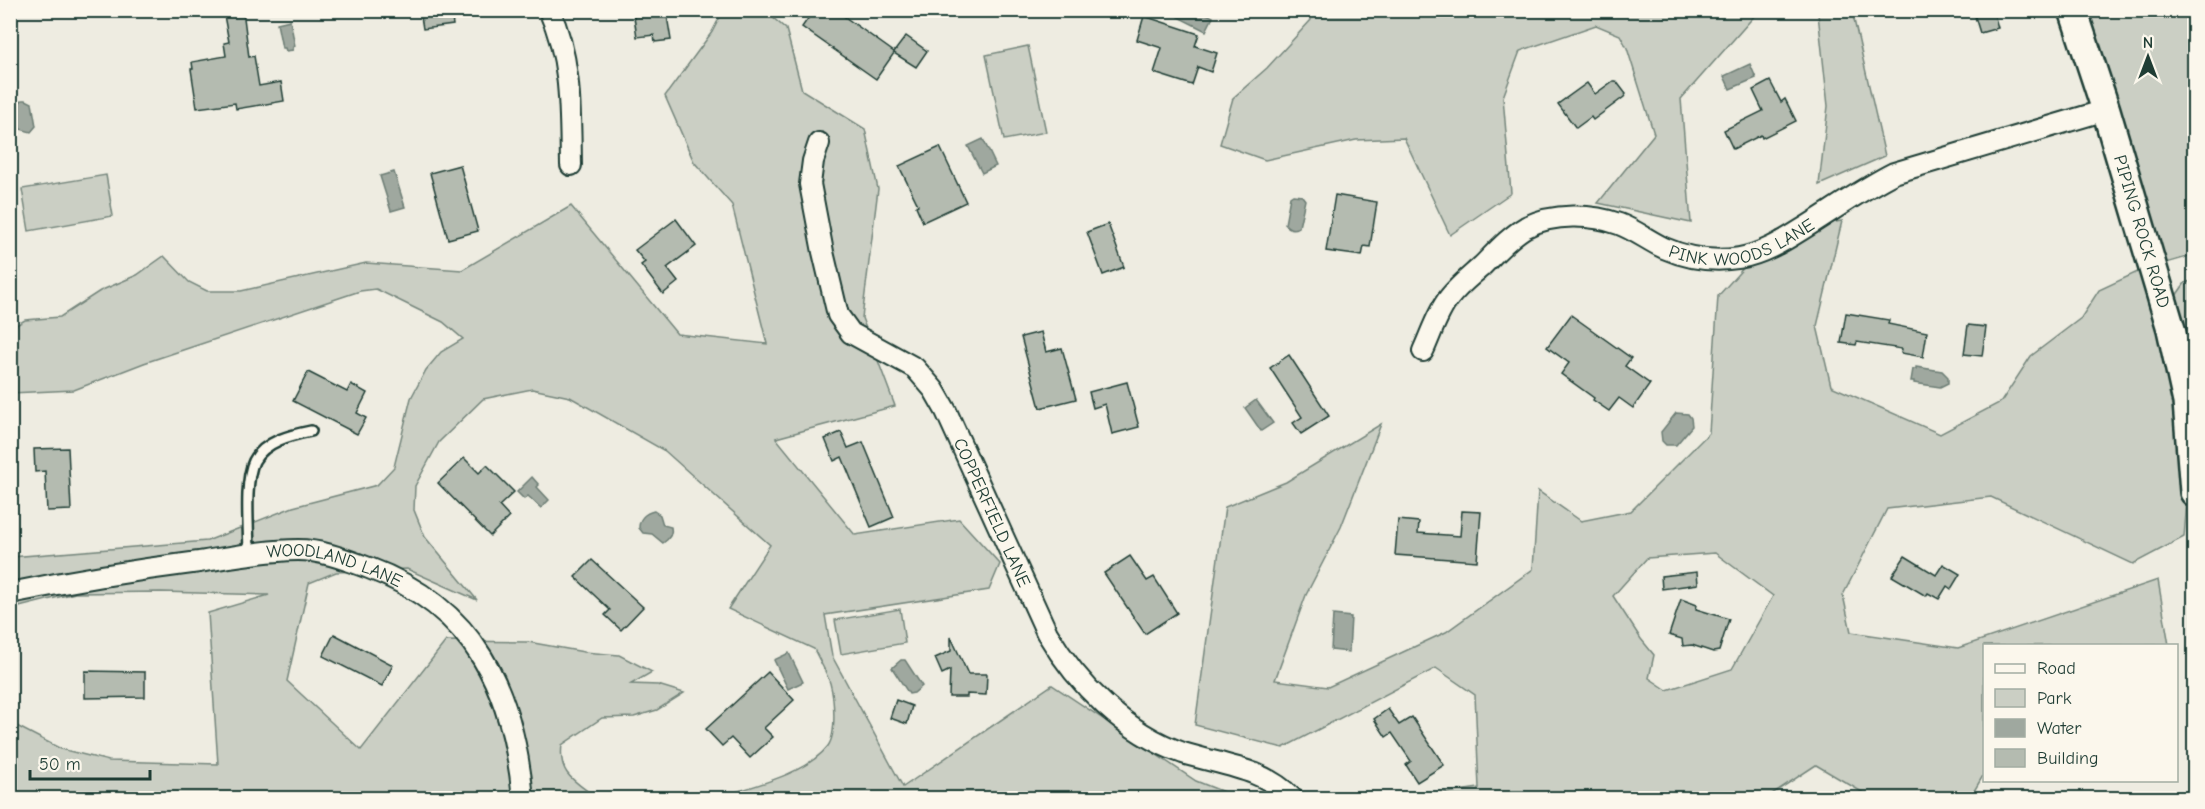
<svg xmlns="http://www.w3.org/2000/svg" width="2205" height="809" font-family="'Comic Neue',sans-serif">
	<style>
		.green { fill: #cbcfc4; stroke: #75867c; stroke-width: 1.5; fill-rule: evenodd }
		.water { fill: #9fa89f; stroke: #6c7d74; stroke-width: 1.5 }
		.building { fill: #b4bbb0; stroke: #1f3d34; stroke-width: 1.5 }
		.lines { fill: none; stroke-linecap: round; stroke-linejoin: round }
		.lane-casing { stroke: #1f3d34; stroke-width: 14 }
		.street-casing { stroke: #1f3d34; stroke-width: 24 }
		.secondary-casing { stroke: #1f3d34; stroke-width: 32 }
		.lane { stroke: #fbf7ec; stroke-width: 9 }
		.street { stroke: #fbf7ec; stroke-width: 20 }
		.secondary { stroke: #fbf7ec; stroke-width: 27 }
		.labels { text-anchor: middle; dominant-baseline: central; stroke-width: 4.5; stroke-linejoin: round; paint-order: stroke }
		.street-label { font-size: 18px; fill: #1f3d34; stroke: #fbf7ec }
	</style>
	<rect width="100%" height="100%" fill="#eeece1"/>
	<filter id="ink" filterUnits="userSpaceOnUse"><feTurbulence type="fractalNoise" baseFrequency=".0167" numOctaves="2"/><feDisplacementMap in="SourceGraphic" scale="12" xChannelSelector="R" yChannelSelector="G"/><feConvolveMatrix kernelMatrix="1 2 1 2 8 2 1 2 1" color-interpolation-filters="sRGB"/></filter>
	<g filter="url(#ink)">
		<g class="green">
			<path d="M723,11H765L786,29L802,90L865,129L878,189L862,318L895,406L776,438L855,535L959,519L1000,564L989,590L825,615L832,656L903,787L1052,685L1196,781L1239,798H716C749,787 806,775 828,746C837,734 834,697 830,683C826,671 819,660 814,649L728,609L770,545L665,451L570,397L532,389L483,399L439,442L415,486L414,510L425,537L477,600L407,569L336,572L309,583L287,681L361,750L446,641L528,642L584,652L619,655L652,672L631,684L658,685L684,693L657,710L634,717L602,718L562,745C558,775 575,781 597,798H11V723L61,749L109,761L218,764L208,613L269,595L161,592L75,593L11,609V557L207,541L293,507L377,485L394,467L411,398L426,370L441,352L463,339L443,322L376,289L360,291L144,363L74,390L11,393V328L25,320L60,317L100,291L137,275L164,256L189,282L207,291H241L366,263L462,270L571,206L677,334L767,344L732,205L694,162L665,96L712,32Z"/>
			<polygon points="1852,11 1885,156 1819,185 1828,106 1818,14 1757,13 1681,99 1691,223 1598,203 1654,134 1627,48 1620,35 1596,25 1520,51 1503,97 1511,193 1450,235 1404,138 1356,140 1265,160 1220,144 1233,98 1267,68 1311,20 1311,11"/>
			<polygon points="2088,11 2194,11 2194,255 2166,263"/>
			<polygon points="1028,46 1046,132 1004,140 986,55"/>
			<polygon points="106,175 113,216 29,231 22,189"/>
			<path d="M1842,221L1817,326L1831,386L1940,434L2001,402L2031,356L2081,318L2099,290L2146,268L2154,295L2159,339L2178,397L2189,478L2184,537L2133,564L1991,497L1887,509L1843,595L1851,632L1958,648L2158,580L2169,645L1984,646V774L1970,798H1872L1816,765L1766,798H1411L1479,788L1475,695L1436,668L1283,748L1195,725L1225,507L1286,482L1381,424L1341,527L1306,595L1275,680L1328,687L1446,632L1533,569L1538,491L1581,521L1631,511L1709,433L1718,296L1777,231ZM1715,553L1773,596L1732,669L1667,690L1649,678L1654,655L1641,639L1613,596L1647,558Z"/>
			<polygon points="2194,280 2194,422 2173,300 2185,283"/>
			<polygon points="900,609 905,643 841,654 835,620"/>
		</g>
		<g class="water">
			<polygon points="1182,10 1201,11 1213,17 1206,31 1178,17"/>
			<polygon points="290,20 295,46 293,47 293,50 286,51 285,48 282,48 277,23"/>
			<polygon points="1750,64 1756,78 1730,89 1724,76"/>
			<polygon points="22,100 26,100 32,103 36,126 31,132 20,129 16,106"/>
			<polygon points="983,139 996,166 982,173 968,146"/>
			<polygon points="394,172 405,207 391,211 380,176"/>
			<path d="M1293,195L1302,196L1305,200L1299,227C1294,230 1289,229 1285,224L1290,197Z"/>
			<polygon points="1916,367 1942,371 1948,377 1948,383 1940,387 1914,383 1914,381 1911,381 1913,369 1916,369"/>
			<polygon points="1256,400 1273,423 1261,431 1245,408"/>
			<polygon points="1676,413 1688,414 1691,418 1692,426 1676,445 1666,445 1662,441 1661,432"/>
			<polygon points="532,477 539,485 537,487 549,500 541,508 528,496 524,499 517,492"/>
			<path d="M654,511L660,515L663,525L671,527C673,534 669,539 663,543L652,534L643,533L639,528C639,519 645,513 654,511Z"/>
			<polygon points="1333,615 1351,617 1349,652 1331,650"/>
			<polygon points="789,653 803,682 788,689 774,660"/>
			<polygon points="901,660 905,660 922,686 914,693 909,694 892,668"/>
		</g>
		<g class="building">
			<polygon points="223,10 243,10 249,57 254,56 259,86 281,82 284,101 236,109 235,103 197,108 191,69 193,69 192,62 226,56 224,43 229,42"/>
			<polygon points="420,10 451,10 453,25 423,29"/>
			<polygon points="633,10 666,10 671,40 655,42 654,35 637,37"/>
			<polygon points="814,10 835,10 894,52 906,36 927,51 916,67 894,53 876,79 802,27"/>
			<polygon points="1973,10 1993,10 1998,28 1980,33"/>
			<polygon points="1144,16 1199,34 1195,46 1217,53 1211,72 1198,67 1192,85 1154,73 1162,48 1137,40"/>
			<polygon points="1613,81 1616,81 1626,94 1624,97 1593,120 1591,117 1576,128 1558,104 1587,83 1595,94"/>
			<polygon points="1770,81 1781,102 1785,99 1796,121 1762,138 1761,135 1733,149 1724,130 1763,111 1753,90"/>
			<polygon points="940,147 966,202 923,222 916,206 918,205 899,166"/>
			<polygon points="460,165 478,231 448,239 430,173"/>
			<polygon points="1335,195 1377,202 1370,247 1364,246 1362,256 1326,251"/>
			<polygon points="676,219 696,246 667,268 678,282 663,294 641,265 645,262 635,250"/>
			<polygon points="1108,224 1124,267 1103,275 1087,232"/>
			<polygon points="1846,313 1889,320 1888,324 1927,332 1923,357 1901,353 1902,349 1857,342 1856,345 1841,343"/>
			<polygon points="1571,315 1631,358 1625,366 1650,384 1633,408 1619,398 1609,411 1593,400 1594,398 1561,374 1569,363 1547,347"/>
			<polygon points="1968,325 1986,327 1982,356 1964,354"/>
			<polygon points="1041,332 1046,352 1062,348 1076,399 1040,408 1021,337"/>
			<polygon points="1289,355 1329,416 1301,434 1293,423 1302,417 1270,368"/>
			<polygon points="308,372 347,392 351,384 367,393 357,413 366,418 357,434 293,401"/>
			<polygon points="1127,382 1139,427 1112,434 1105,404 1093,408 1089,392"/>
			<polygon points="841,432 848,448 863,442 894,517 871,527 842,457 834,461 825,439"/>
			<polygon points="68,448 71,510 47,511 45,471 35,472 34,449"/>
			<polygon points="464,458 479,473 487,465 514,492 499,506 509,517 490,536 438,483"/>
			<polygon points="1462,511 1481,512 1477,561 1395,555 1398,520 1419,522 1418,533 1460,536"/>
			<polygon points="1130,556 1147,581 1154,577 1177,613 1145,634 1104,573"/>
			<polygon points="1905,556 1936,575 1943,564 1960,574 1951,589 1947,586 1939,599 1928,593 1926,596 1892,576"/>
			<polygon points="592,560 643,607 621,630 605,615 610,610 575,577"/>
			<polygon points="1697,572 1698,584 1662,589 1661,576"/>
			<polygon points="1681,599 1697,605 1696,609 1729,619 1719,651 1713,652 1692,645 1683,646 1682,639 1669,635"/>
			<polygon points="334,634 393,665 382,686 323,656"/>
			<polygon points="951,637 968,674 987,674 986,695 967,694 967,697 949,697 950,670 942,674 935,658 951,651"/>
			<polygon points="85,671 145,672 145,697 85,698"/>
			<polygon points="768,672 794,700 764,728 773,737 750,758 731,738 722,746 706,729"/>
			<polygon points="896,700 912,706 907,724 890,718"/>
			<polygon points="1388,709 1399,725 1412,717 1444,765 1417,782 1406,765 1411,761 1392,733 1386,737 1374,719"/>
		</g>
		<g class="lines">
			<g class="lane-casing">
				<path id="lane" d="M249,555C249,531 244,481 254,461C265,441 291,435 311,431"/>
			</g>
			<g class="street-casing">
				<g id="street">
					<path d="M549,10C572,60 570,112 571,165"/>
					<path id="s1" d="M819,143L813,161L810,184L823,252L838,315L851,333L915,368L934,390L946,411L1047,633C1077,684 1125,733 1183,753C1221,765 1263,768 1292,798"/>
					<path id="s2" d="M1423,351C1431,334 1437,313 1449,298C1458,286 1471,276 1482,266C1495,253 1509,237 1526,227C1553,213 1592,214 1619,224C1635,230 1649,241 1664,248C1687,258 1714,262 1739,258C1762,254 1782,242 1801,230C1832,211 1862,189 1894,173L2106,110"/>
					<path id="s3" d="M10,593C73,580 136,570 199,562C232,557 265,550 298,550C322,550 347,560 369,568C476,608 513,691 523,798"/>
				</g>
			</g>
			<g class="secondary-casing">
				<g id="secondary">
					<path id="s4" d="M2073,10L2106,110L2171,329L2187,402L2194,492"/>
				</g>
			</g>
			<use href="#lane" class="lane"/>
			<use href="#street" class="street"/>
			<use href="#secondary" class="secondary"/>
		</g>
	</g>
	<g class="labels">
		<g class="street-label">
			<text stroke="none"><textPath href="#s4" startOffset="232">PIPING ROCK ROAD</textPath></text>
			<text stroke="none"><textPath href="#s2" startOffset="393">PINK WOODS LANE</textPath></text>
			<text stroke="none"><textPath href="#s1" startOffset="436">COPPERFIELD LANE</textPath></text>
			<text stroke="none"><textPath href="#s3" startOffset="330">WOODLAND LANE</textPath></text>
		</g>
	</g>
	<rect width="2205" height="809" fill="none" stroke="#fbf7ec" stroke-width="36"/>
	<rect x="18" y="18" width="2169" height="773" fill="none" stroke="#1f3d34" stroke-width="2" filter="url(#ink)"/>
	<rect x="1983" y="644" width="195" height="138" fill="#fbf7ec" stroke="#a3ada2" stroke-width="1.5"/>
	<rect x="1995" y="664" width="30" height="9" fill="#fbf7ec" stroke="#a3ada2" stroke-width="1.5"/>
	<text x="2037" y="674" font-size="18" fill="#1f3d34">Road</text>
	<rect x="1995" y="689" width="30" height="18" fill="#cbcfc4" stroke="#a3ada2" stroke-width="1.5"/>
	<text x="2037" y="704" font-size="18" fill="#1f3d34">Park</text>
	<rect x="1995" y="719" width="30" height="18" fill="#9fa89f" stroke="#a3ada2" stroke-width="1.5"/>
	<text x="2037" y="734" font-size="18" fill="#1f3d34">Water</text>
	<rect x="1995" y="749" width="30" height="18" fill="#b4bbb0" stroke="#a3ada2" stroke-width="1.5"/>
	<text x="2037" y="764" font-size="18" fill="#1f3d34">Building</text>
	<g transform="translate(2148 57)" stroke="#fbf7ec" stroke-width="4.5" paint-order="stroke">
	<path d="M0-4.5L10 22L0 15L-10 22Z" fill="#1f3d34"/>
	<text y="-9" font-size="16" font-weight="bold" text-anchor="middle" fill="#1f3d34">N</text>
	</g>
	<path d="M30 770v9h120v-9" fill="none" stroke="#1f3d34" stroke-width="3"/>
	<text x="39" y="770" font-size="18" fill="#1f3d34" stroke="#fbf7ec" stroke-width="4.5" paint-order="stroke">50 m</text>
</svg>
